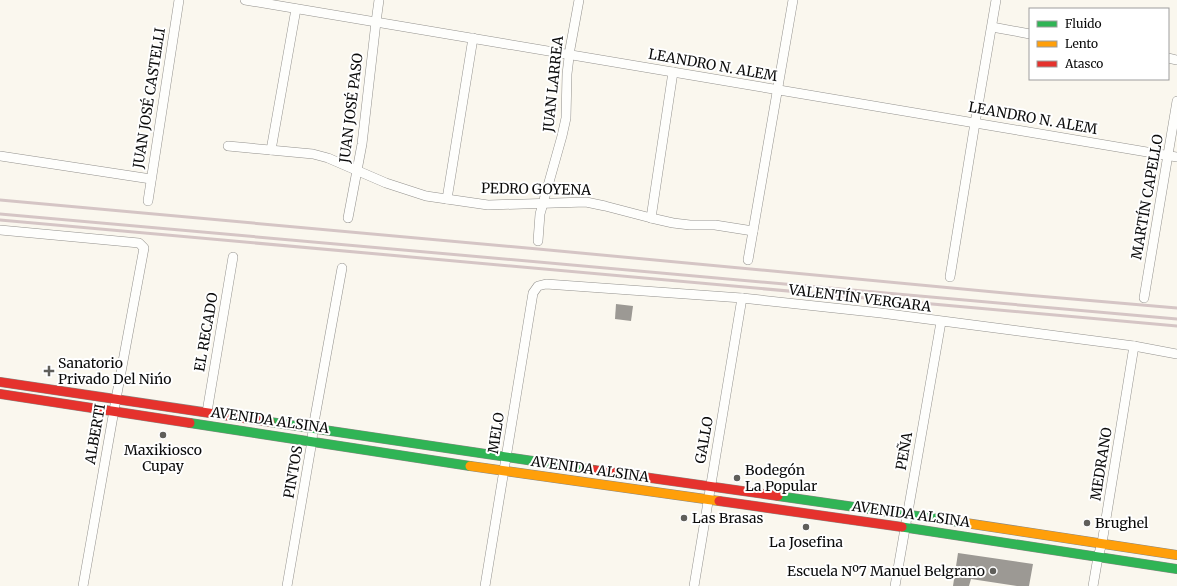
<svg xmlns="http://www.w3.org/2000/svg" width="1177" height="586" font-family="Merriweather,serif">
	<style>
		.building { fill: #9c9994 }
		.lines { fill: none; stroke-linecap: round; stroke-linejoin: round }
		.street-casing { stroke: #93918d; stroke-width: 10 }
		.fast-casing { stroke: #898884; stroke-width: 10 }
		.slow-casing { stroke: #898884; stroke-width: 10 }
		.jam-casing { stroke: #898884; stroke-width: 10 }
		.street { stroke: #fefefc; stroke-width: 9 }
		.fast { stroke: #30b455; stroke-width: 9 }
		.slow { stroke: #ff9f0a; stroke-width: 9 }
		.jam { stroke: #e5322d; stroke-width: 9 }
		.rail { stroke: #d5c5c5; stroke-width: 3 }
		.poi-dot { fill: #5f5e5a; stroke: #fff; stroke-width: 1.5 }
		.labels { text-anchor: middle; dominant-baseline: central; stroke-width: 4; stroke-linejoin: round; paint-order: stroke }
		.street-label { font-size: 14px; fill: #0b0b0b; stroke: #fff }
		.poi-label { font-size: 14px; fill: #0b0b0b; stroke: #fff; text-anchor: start }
	</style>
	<rect width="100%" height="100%" fill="#faf7ee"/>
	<g class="building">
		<polygon points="616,304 633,306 631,321 615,319"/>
		<polygon points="958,553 1033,564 1029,586 1017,586 971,579 969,586 953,586"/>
	</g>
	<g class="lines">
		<g class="street-casing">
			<g id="street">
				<polyline points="245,0 1177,157"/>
				<polyline points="992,27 1030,34"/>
				<polyline points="1168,58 1177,60"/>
				<polyline points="228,146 313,154 328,158 386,183 426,196 488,205 586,202 605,206 651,218 673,223 690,225 715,225 753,231"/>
				<polyline points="271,150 296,9"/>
				<polyline points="0,156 151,179"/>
				<polyline points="447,199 473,38"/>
				<polyline points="148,201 179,0"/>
				<polyline points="348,218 362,144 376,22 379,0"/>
				<polyline points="651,218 673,72"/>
				<polyline points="0,230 139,243 144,248 116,399 83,586"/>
				<polyline points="538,241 540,214 562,136 566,118 567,74 570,49 579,0"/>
				<polyline points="748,260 793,0"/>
				<polyline points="950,277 975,123 996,0"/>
				<polyline points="1144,298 1177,101"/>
				<polyline points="207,412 233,257"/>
				<polyline points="287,586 312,441 313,428 342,268"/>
				<polyline points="485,586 533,293 538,286 546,284 742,298 881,313 1134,346 1177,354"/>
				<polyline points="694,586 742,298"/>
				<polyline points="895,586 941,322"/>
				<polyline points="1093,586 1098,557 1102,543 1134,346"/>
			</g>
		</g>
		<g class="fast-casing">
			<g id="fast">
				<polyline points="270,422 594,470"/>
				<polyline points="190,423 470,466"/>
				<polyline points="778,496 959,522"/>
				<polyline points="902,527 1177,569"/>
			</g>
		</g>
		<g class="slow-casing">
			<g id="slow">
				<polyline points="470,466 719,501"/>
				<polyline points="959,522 1177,555"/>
			</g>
		</g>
		<g class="jam-casing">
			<g id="jam">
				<polyline points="0,382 270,422"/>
				<polyline points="0,394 190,423"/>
				<polyline points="594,470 778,496"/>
				<polyline points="719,501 902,527"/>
			</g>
		</g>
		<use href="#street" class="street"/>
		<use href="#fast" class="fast"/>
		<use href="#slow" class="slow"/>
		<use href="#jam" class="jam"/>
		<g class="rail">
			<polyline points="0,200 538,249 1026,295 1177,308"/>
			<polyline points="0,214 1177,319"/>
			<polyline points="0,220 1177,326"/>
		</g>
	</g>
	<g class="poi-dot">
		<path d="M47 365h4v4h4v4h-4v4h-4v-4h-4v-4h4z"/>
		<circle cx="163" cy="435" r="4"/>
		<circle cx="737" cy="478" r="4"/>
		<circle cx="684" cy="518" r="4"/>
		<circle cx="1087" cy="523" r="4"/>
		<circle cx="806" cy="527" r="4"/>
		<circle cx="993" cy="571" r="4"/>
	</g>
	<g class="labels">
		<g class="street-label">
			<text transform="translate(713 65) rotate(10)">LEANDRO N. ALEM</text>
			<text transform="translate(553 84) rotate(-84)">JUAN LARREA</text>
			<text transform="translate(149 98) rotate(-81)">JUAN JOSÉ CASTELLI</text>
			<text transform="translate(351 108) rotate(-83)">JUAN JOSÉ PASO</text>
			<text transform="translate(1033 118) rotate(10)">LEANDRO N. ALEM</text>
			<text transform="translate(536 189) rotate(1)">PEDRO GOYENA</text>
			<text transform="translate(1147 197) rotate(-80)">MARTÍN CAPELLO</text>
			<text transform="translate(860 298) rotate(7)">VALENTÍN VERGARA</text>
			<text transform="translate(206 332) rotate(-80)">EL RECADO</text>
			<text transform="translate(270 420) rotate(8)">AVENIDA ALSINA</text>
			<text transform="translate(496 433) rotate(-81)">MELO</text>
			<text transform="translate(95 434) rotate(-80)">ALBERTI</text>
			<text transform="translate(704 440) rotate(-80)">GALLO</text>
			<text transform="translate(904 451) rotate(-80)">PEÑA</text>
			<text transform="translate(1101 464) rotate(-81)">MEDRANO</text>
			<text transform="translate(590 469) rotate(8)">AVENIDA ALSINA</text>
			<text transform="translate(293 472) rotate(-80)">PINTOS</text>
			<text transform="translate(911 514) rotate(8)">AVENIDA ALSINA</text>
		</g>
		<g class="poi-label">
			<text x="58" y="363">Sanatorio<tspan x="58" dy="16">Privado Del Nińo</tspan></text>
			<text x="163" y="450" text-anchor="middle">Maxikiosco<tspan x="163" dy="16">Cupay</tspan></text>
			<text x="745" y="470">Bodegón<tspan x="745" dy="16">La Popular</tspan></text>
			<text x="692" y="518">Las Brasas</text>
			<text x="1095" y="523">Brughel</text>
			<text x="806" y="542" text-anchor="middle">La Josefina</text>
			<text x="985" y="571" text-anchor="end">Escuela Nº7 Manuel Belgrano</text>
		</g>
	</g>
	<rect x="1029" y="8" width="140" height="72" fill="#ffffff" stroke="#9d9d9d"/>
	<rect x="1037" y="21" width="20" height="6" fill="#30b455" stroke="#9d9d9d"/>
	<text x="1065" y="28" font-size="12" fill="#0b0b0b">Fluido</text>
	<rect x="1037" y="41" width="20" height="6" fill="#ff9f0a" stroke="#9d9d9d"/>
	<text x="1065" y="48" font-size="12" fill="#0b0b0b">Lento</text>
	<rect x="1037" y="61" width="20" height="6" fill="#e5322d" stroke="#9d9d9d"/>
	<text x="1065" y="68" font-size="12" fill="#0b0b0b">Atasco</text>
</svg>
